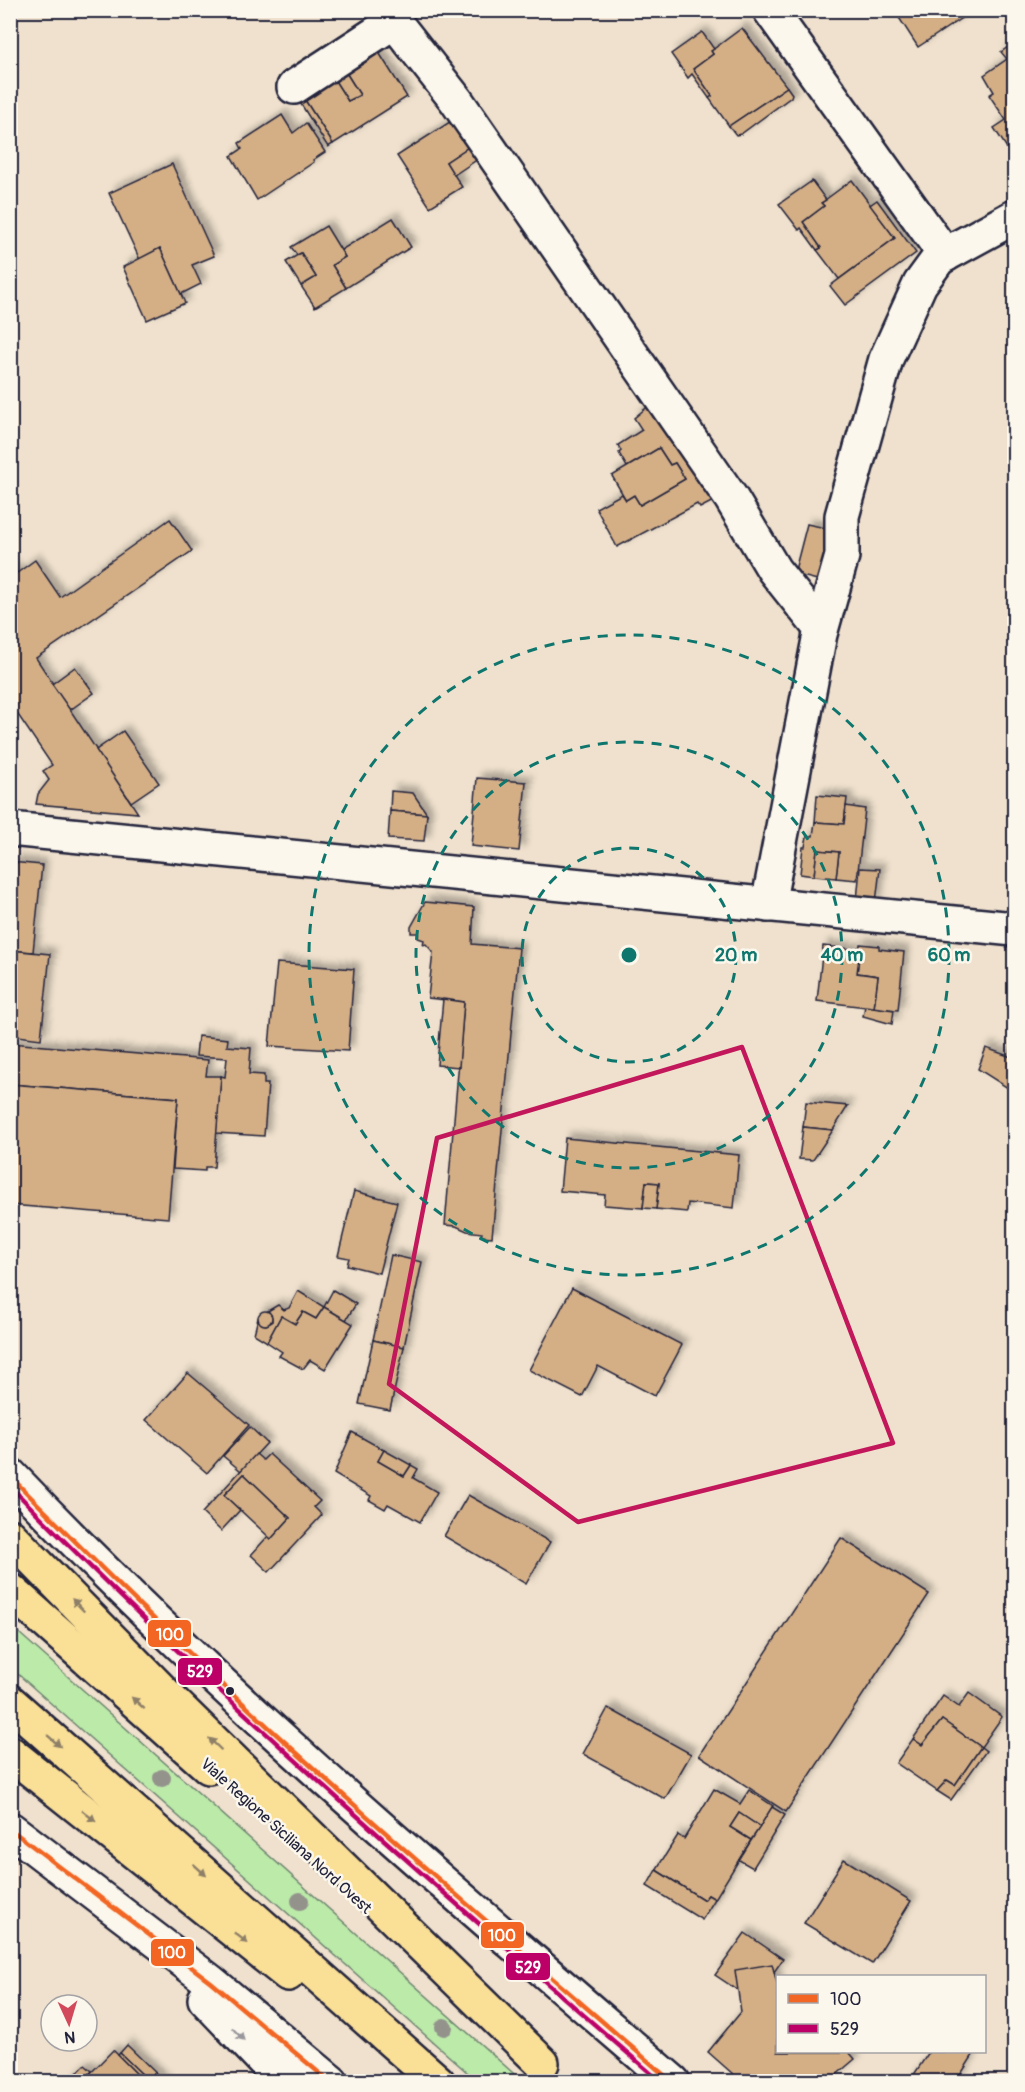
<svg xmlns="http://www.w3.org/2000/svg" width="1025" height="2092" font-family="Pangolin,sans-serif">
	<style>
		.green { fill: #bceaa9; stroke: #6f8672; stroke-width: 1.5 }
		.building { fill: #d4af86; stroke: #22223b; stroke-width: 1.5; filter: url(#shadow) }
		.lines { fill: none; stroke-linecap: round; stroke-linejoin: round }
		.minor-casing { stroke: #22223b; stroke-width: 38 }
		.tertiary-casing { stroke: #22223b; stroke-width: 38 }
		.primary-casing { stroke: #22223b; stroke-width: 38 }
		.minor { stroke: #fbf7ec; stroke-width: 33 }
		.tertiary { stroke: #fbf7ec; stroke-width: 33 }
		.primary { stroke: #fadf96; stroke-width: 33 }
		.bus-1-casing { stroke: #fbf7ec; stroke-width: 9 }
		.bus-2-casing { stroke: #fbf7ec; stroke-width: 9 }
		.bus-1 { stroke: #f26522; stroke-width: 4.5 }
		.bus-2 { stroke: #bc0067; stroke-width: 4.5 }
		.tree { fill: #93938c }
		.oneway { fill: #8e8068 }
		.oneway2 { fill: #99979c }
		.marked { fill: none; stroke: #c2185b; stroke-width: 4.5; stroke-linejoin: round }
		.ring { fill: none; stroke: #0f766e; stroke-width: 3; stroke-dasharray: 10 8 }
		.bus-dot { fill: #22223b; stroke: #fbf7ec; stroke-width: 2 }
		.labels { text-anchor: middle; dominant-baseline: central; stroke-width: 5; stroke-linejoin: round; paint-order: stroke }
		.street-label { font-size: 16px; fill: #22223b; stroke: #fbf7ec }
		.centre { fill: #0f766e; stroke: #fbf7ec; stroke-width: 3 }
		.ring-label { font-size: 18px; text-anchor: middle; font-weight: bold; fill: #0f766e; stroke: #fbf7ec; stroke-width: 5; stroke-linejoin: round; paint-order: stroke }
		.line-badge { stroke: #fbf7ec; stroke-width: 2 }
		.badge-label { font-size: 16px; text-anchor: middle; font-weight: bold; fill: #fff }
	</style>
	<defs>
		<filter id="shadow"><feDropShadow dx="5.5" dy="-5.5" stdDeviation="3" flood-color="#0004"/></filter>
	</defs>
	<rect width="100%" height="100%" fill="#efe1cd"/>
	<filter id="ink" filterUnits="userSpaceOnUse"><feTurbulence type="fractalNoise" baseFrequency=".0167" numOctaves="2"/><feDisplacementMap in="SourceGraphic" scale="12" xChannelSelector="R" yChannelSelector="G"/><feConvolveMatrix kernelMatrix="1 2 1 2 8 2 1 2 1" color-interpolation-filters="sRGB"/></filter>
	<g filter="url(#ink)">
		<polygon class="green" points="10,1625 522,2081 477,2081 11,1668"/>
		<g class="building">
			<polygon points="894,10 967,10 969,13 918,47"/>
			<polygon points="742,28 787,87 729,126 709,98 712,96 693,69 713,54 711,51"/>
			<polygon points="702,32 714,49 711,51 713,54 693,69 712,96 709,98 692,74 688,78 671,54"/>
			<polygon points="1014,43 1014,159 994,128 1006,120 989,95 994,92 984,75 1007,59 1001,52"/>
			<polygon points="378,51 407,97 333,144 303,97 334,79 348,101 360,95 345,71"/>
			<polygon points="345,71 360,95 348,101 334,79"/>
			<polygon points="787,87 792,94 791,97 741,134 736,135 729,126"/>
			<polygon points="303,97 333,144 328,147 299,101"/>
			<polygon points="282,115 293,133 306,123 325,152 313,160 314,162 257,200 231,156 242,149 239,143"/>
			<polygon points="459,116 476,142 446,162 462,187 430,207 397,156"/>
			<polygon points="476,142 484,155 454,175 446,162"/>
			<polygon points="172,164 214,256 192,265 201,284 181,294 160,248 140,260 109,193"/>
			<polygon points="852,180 895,238 839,279 817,250 821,248 803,222 824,206 821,203"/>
			<polygon points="812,181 826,200 821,203 824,206 803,222 821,248 817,250 801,228 799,230 779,204"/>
			<polygon points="877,200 916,253 845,305 830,286 895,238 870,205"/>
			<polygon points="393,218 411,247 346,288 332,265 345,257 341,250"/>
			<polygon points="326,226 345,257 332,265 346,288 315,307 301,286 316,277 301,253 297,255 291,247"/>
			<polygon points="160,248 185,303 147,320 123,267"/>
			<polygon points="301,253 316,277 301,286 286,262"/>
			<polygon points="651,404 723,496 700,508 697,504 617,547 596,508 622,494 626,500 634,495 640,505 685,479 675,463 670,465 659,448 627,467 619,453 621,451 618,445 642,430 634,418"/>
			<polygon points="659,448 670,465 675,463 685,479 640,505 634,495 626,500 612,476"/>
			<polygon points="170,519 192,551 36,658 138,813 36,804 38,794 49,780 43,771 52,765 10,703 10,565 17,573 35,560 60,597"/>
			<polygon points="807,524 835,530 829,583 794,574"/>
			<polygon points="75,667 94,693 70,710 52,684"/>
			<polygon points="123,731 159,783 131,802 96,750"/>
			<polygon points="477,778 526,782 519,851 471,846"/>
			<polygon points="391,791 413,793 427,814 390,811"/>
			<polygon points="817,795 847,798 844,824 815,822"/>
			<polygon points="846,806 865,809 857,880 836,878 839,852 817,850 814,876 800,874 803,847 805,847 807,836 813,836 815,822 844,824"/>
			<polygon points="390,811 427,814 424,841 388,839"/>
			<polygon points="817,850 839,852 836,878 814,876"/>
			<polygon points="10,862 42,865 33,952 10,950"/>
			<polygon points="860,868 880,869 876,902 857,900"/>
			<polygon points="425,902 474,907 472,944 519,948 492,1237 481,1236 482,1233 467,1231 456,1226 445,1225 464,1002 428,998 433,952 426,944 423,945 424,940 418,938 418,933 411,933 411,927"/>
			<polygon points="860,944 879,946 879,949 904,952 898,1010 874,1008 878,976 857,973"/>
			<polygon points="823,946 860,950 857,973 878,976 874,1008 817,1001"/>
			<polygon points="10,950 50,954 41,1039 10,1035"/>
			<polygon points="277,963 354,969 348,1051 269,1046"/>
			<polygon points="443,999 464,1002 459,1067 437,1065"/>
			<polygon points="865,1006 894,1010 892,1024 863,1016"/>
			<polygon points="198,1036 228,1039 227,1046 251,1048 249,1074 264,1075 264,1084 268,1084 264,1136 216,1133 221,1076 225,1077 227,1058 196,1056"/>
			<polygon points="10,1043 208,1060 206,1076 221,1076 214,1167 205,1167 205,1171 173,1169 178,1098 10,1084"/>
			<polygon points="986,1048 1014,1058 1014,1092 978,1069"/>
			<polygon points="10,1084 178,1098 168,1218 10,1205"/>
			<polygon points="806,1102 848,1106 833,1130 803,1127"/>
			<polygon points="803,1127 833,1130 813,1160 799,1159"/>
			<polygon points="565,1138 739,1155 734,1208 688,1203 687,1212 656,1209 659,1183 646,1182 643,1208 604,1205 605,1195 560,1191"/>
			<polygon points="646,1182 659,1183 656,1209 643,1208"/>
			<polygon points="354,1191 397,1202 379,1273 347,1265 349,1258 338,1256"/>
			<polygon points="391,1255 422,1262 404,1347 373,1340"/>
			<polygon points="572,1288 682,1345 655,1396 598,1366 582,1397 529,1370"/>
			<polygon points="333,1290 356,1304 346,1320 324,1307"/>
			<polygon points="298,1291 324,1307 316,1319 303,1312 295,1324 281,1316 267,1342 254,1334 258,1318 262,1324 266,1325 272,1322 272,1317 269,1312 266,1312 278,1305 284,1310 289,1308"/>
			<polygon points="324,1307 353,1324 325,1369 310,1360 303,1369 279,1356 282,1352 267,1342 281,1316 295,1324 303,1312 316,1319"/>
			<circle cx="265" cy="1318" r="7"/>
			<polygon points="373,1340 404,1347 390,1410 359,1404"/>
			<polygon points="188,1373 249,1425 207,1473 146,1420"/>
			<polygon points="250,1427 267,1443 241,1471 223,1456"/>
			<polygon points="352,1432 384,1450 378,1461 404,1476 411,1465 418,1469 413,1478 437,1492 420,1522 388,1504 385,1509 369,1500 371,1496 334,1474"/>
			<polygon points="384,1450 411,1465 404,1476 378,1461"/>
			<polygon points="256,1454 263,1460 269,1454 320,1501 314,1507 322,1515 269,1572 251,1555 268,1536 271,1539 290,1518 244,1474 224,1495 240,1510 221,1531 202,1513"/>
			<polygon points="244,1474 290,1518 271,1539 224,1495"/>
			<polygon points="468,1495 550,1542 526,1584 444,1536"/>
			<polygon points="841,1538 929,1594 786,1812 699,1755"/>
			<polygon points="969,1693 1002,1717 981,1747 942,1720 922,1745 913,1739 943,1696 959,1707"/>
			<polygon points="608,1708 691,1754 665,1799 583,1754"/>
			<polygon points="942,1720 981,1747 955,1785 947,1780 937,1791 896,1763 913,1739 922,1745"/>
			<polygon points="981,1747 986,1751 951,1800 937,1791 947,1780 955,1785"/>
			<polygon points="714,1789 740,1804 749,1790 773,1806 760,1827 739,1813 730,1827 751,1840 715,1899 708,1895 704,1900 656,1870 678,1835 684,1839"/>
			<polygon points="772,1807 785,1815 753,1868 739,1860"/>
			<polygon points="739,1813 760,1827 751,1840 730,1827"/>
			<polygon points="844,1859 911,1901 872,1964 804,1923"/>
			<polygon points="656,1870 704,1900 708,1895 715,1899 702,1920 647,1886"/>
			<polygon points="745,1933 783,1959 754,2001 715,1975"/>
			<polygon points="772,1964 778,1987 778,2052 849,2052 855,2059 828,2082 742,2082 708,2052 741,2012 735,1970"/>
			<polygon points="127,2045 165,2082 150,2082 120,2053"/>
			<polygon points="113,2050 145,2082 82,2082"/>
			<polygon points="929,2052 975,2052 956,2082 909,2082"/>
			<polygon points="120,2053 150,2082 145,2082 118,2055"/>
			<polygon points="85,2065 92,2071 82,2082 72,2082 70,2080"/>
		</g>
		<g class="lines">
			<g class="minor-casing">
				<g id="minor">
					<polyline points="770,10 945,255"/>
					<polyline points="294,87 389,25 397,25 456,100 731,498 774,570 821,629"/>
					<polyline points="10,829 1014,929"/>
					<polyline points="768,905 820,634 842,556 842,516 886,359 920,284 939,258 1014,217"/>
				</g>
			</g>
			<g class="tertiary-casing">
				<g id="tertiary">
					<path d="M10,1475C217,1692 446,1886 673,2082"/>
					<polyline points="10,1829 211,1982 331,2082"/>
					<polyline points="205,1999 284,2082"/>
				</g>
			</g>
			<g class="primary-casing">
				<g id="primary">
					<polyline points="10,1536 173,1702 542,2063"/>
					<polyline points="10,1590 209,1767"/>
					<polyline points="10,1702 438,2082"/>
					<polyline points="10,1753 288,1974"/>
				</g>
			</g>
			<use href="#minor" class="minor"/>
			<use href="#tertiary" class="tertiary"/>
			<use href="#primary" class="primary"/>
			<g class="bus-1-casing">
				<g id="bus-1">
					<path d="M10,1476C89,1556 168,1634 250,1710C388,1838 531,1959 672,2082"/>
					<polyline points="10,1829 211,1982 330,2082"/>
				</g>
			</g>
			<g class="bus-2-casing">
				<path id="bus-2" d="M10,1486C216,1697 438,1889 661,2082"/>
			</g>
			<use href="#bus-1" class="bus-1"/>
			<use href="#bus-2" class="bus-2"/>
		</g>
		<g class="tree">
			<circle cx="162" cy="1778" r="9"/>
			<circle cx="300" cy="1901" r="9"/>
			<circle cx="444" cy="2027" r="9"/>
		</g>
		<defs><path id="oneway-solid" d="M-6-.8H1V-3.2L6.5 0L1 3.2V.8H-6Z" transform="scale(1.5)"/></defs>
		<g class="oneway">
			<use href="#oneway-solid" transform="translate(78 1605) rotate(-134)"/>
			<use href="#oneway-solid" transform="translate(138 1703) rotate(-138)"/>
			<use href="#oneway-solid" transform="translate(54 1741) rotate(41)"/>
			<use href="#oneway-solid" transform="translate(215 1744) rotate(-136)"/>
			<use href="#oneway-solid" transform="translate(89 1816) rotate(39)"/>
			<use href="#oneway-solid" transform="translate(200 1870) rotate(42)"/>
			<use href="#oneway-solid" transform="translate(241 1938) rotate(38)"/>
		</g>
		<use class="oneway2" href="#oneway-solid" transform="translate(238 2034) rotate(46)"/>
	</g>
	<path class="marked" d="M742,1047L893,1443L578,1522L389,1384L437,1138Z"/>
	<g class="ring">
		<circle cx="629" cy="955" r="107"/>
		<circle cx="629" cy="955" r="213"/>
		<circle cx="629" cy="955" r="320"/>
	</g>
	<circle class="bus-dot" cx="230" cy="1691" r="5"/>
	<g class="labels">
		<g class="street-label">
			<text transform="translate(286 1836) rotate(42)">Viale Regione Siciliana Nord Ovest</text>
		</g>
	</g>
	<circle cx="629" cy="955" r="9" class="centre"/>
	<g class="ring-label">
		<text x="736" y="961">20 m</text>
		<text x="842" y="961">40 m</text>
		<text x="949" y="961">60 m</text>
	</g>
	<g class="line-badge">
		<rect x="147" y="1619" width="45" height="29" rx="6" fill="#f26522"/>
		<rect x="177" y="1657" width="46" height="29" rx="6" fill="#bc0067"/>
		<rect x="480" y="1921" width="45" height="28" rx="6" fill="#f26522"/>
		<rect x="150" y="1938" width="45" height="29" rx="6" fill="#f26522"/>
		<rect x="505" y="1952" width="46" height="29" rx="6" fill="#bc0067"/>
	</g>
	<g class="badge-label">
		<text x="170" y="1640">100</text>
		<text x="200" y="1677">529</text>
		<text x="502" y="1941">100</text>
		<text x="172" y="1958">100</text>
		<text x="528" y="1973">529</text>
	</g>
	<rect width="1025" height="2092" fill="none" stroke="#fbf7ec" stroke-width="36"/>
	<rect x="18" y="18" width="989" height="2056" fill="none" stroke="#22223b" stroke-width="2" filter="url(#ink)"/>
	<rect x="776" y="1975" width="210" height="78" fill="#fbf7ec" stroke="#a4a2a5" stroke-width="1.5"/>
	<rect x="788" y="1994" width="30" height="9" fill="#f26522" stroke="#a4a2a5" stroke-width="1.5"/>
	<text x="830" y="2005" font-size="18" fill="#22223b">100</text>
	<rect x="788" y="2024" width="30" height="9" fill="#bc0067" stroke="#a4a2a5" stroke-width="1.5"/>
	<text x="830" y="2035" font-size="18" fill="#22223b">529</text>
	<g transform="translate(69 2023) rotate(176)"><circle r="28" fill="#fbf7ec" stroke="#a4a2a5" stroke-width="1.5"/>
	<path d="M0-4.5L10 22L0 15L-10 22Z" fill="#d1495b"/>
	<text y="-9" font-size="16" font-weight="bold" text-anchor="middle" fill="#22223b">N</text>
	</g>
</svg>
